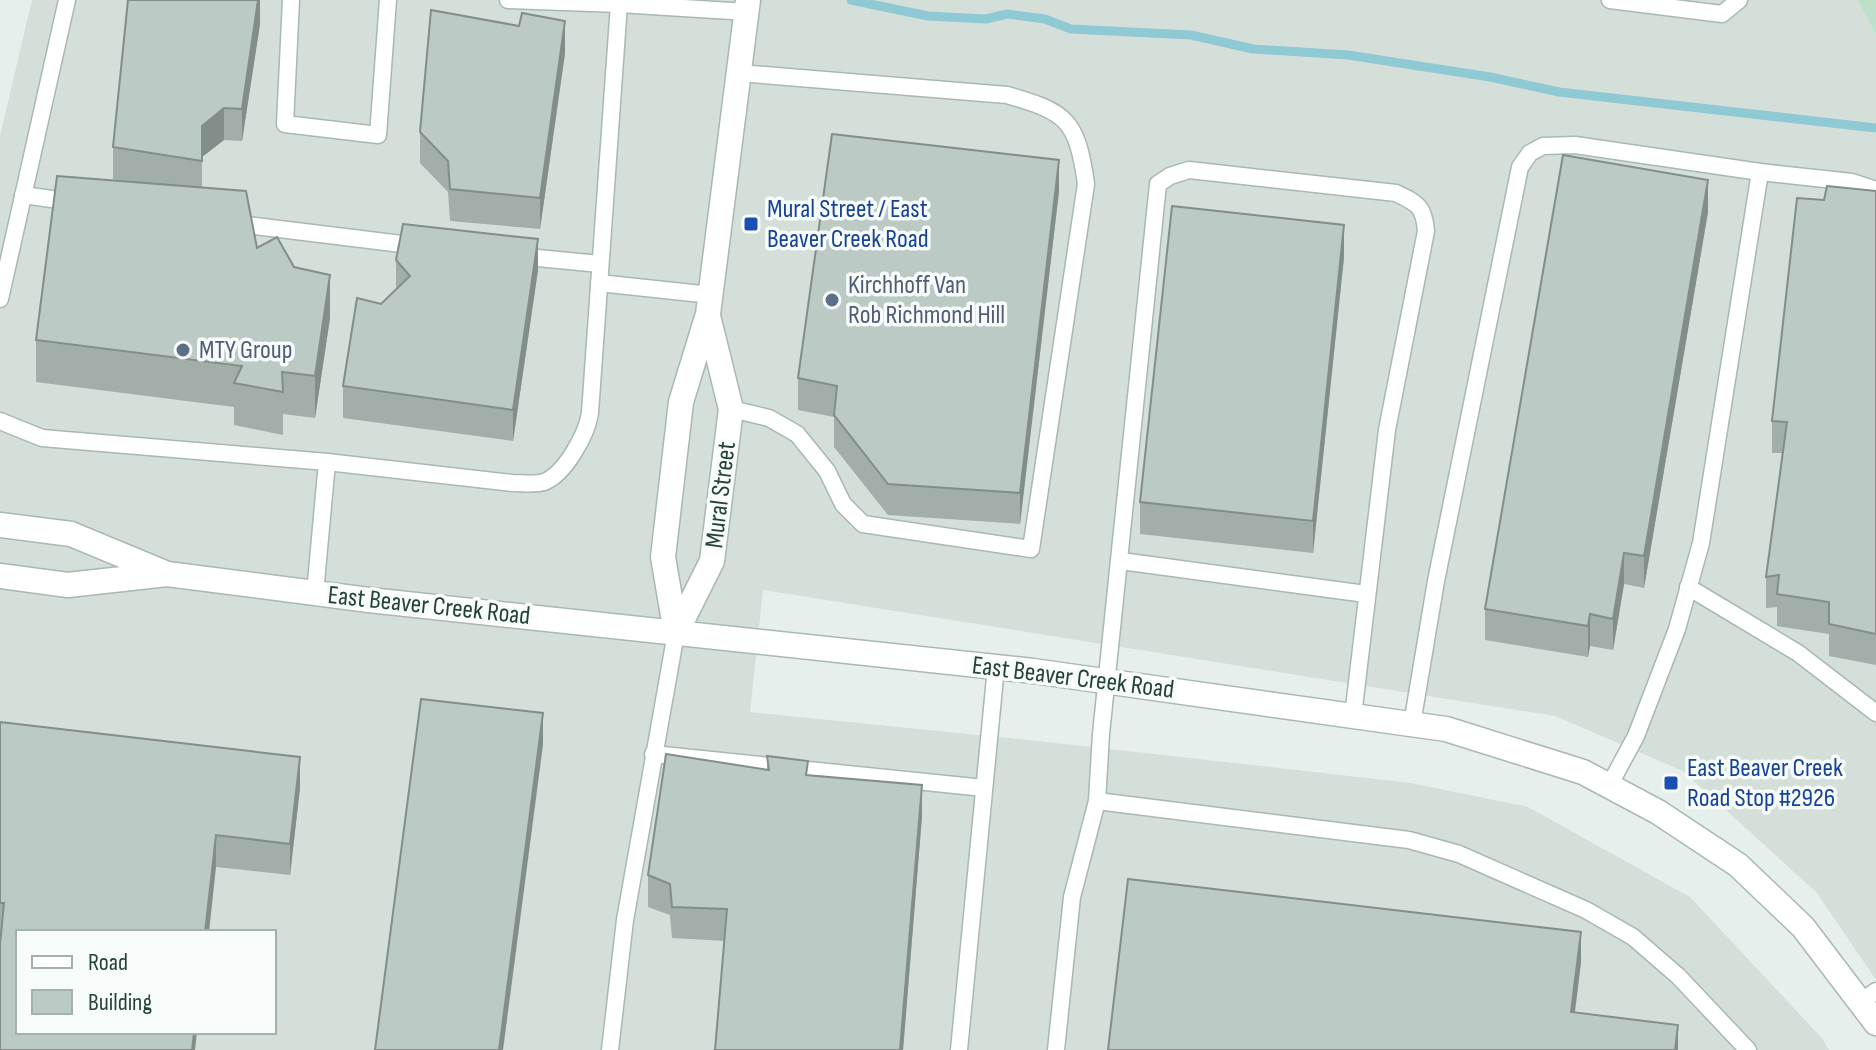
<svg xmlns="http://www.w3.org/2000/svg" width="1876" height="1050" font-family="'Sofia Sans Condensed',sans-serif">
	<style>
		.built { fill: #d4dfda; fill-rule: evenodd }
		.green { fill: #bfe0c8 }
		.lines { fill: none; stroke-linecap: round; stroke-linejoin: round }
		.stream { stroke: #8ec9d4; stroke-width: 9 }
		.service-casing { stroke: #a8b8b2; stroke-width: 19 }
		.minor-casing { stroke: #a8b8b2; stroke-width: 27 }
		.tertiary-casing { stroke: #a8b8b2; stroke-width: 27 }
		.service { stroke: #fff; stroke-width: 16 }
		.minor { stroke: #fff; stroke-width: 24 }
		.tertiary { stroke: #fff; stroke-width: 24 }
		.wall { fill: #a1aea9 }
		.shaded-wall { fill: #838d89 }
		.building { fill: #bbcac4; stroke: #838d89; stroke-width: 2 }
		.transit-dot { fill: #1a4fb4; stroke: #f7fbf9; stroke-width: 3 }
		.service-dot { fill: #5c6f8a; stroke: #f7fbf9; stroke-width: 3 }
		.labels { text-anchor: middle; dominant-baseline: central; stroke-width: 7; stroke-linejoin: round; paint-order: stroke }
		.transit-label { font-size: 26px; fill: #164399; stroke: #f7fbf9; text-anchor: start }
		.service-label { font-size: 26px; fill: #4e5e75; stroke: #f7fbf9; text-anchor: start }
		.street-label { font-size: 26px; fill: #24423a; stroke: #f7fbf9 }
	</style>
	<rect width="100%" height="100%" fill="#e6efeb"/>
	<path class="built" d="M32,0H1857L1876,34V980L1817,893L1683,771L1555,716L763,590L750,712L1047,742L1411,783L1528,807L1690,897L1822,1038L1829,1050H0V136ZM18,932H274V1032H18Z"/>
	<polygon class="green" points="1857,0 1876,0 1876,34"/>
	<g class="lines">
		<polyline class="stream" points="851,0 928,16 986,19 1007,14 1045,19 1071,29 1191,35 1253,49 1348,55 1490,77 1559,92 1876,128"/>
		<g class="service-casing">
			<g id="service">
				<polyline points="291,0 285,124 378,135 388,0"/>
				<polyline points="508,0 619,4"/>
				<polyline points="1610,0 1722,14 1739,0"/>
				<polyline points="1760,172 1852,182 1876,190"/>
				<polyline points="23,195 73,202"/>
				<polyline points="231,223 418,246"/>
				<polyline points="517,256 600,264"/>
				<polyline points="599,283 711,295"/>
				<polyline points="0,299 67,0"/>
				<path d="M731,409L769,418L797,434L827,471L843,504L863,524L1031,549L1086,184C1077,120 1067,112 1007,95L739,73"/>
				<path d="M0,421L42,438L327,462L512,483C522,483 535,485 544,482C565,474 587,434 590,413L619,4L747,12"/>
				<polyline points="1121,561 1366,594"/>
				<polyline points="1688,587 1798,653 1876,713"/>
				<polyline points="315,593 327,462"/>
				<polyline points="1412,724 1436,581 1520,167 1530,153 1543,146 1575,145 1760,172 1701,543 1677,629 1636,736 1609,786"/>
				<polyline points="653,754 984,788"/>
				<polyline points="1097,801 1409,840 1459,854 1586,910 1633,937 1678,976 1748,1050"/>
				<polyline points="1861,1002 1876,991"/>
				<polyline points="610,1050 625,920 676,633"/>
				<polyline points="959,1050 996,667"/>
				<path d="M1056,1050L1072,897L1097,801L1101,734L1158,184L1170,176L1189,170L1396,193C1417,203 1424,206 1426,231L1387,430L1353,716"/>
			</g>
		</g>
		<g class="minor-casing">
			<g id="minor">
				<polyline points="676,633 663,557 681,402 708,314 748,0"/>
				<polyline points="676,633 712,561 731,409 708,316"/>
			</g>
		</g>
		<g class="tertiary-casing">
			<g id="tertiary">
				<polyline points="0,525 71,534 165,573"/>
				<polyline points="0,576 68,585 167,574 369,600 1033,671 1446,729 1583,772 1658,812 1738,865 1803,927 1876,1023"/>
			</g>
		</g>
		<use href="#service" class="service"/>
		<use href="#minor" class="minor"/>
		<use href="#tertiary" class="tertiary"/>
	</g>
	<g class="wall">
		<polygon points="260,0 260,24 242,141 224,140 202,157 202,188 257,248 294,267 330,318 315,418 283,414 283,435 234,425 234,407 36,382 36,340 139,183 113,179 113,147"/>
		<polygon points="565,53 540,229 450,221 448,192 420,163 420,132"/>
		<polygon points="1059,191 1020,524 888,515 834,447 834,417 798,410 798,378"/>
		<polygon points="1876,192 1876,665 1829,656 1829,634 1777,626 1777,607 1766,608 1766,577 1782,453 1772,453 1772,421 1824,200"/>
		<polygon points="1708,212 1644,588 1624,584 1613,650 1590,646 1588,657 1485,640 1485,609"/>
		<polygon points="1344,257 1313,553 1140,534 1140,502"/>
		<polygon points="396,260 538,270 513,441 343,418 343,386 381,304 396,290"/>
		<polygon points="0,722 300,788 290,875 216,867 0,934"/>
		<polygon points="767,756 808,775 922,816 903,1050 715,1050 725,941 672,938 670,915 648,907 648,875 767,770"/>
	</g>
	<g class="shaded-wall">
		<polygon points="258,0 260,0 260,24 242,141 242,109"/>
		<polygon points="565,21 565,53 540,229 540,198"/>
		<polygon points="224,108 224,140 202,157 202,192 202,126"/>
		<polygon points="1059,160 1059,191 1020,524 1020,493"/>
		<polygon points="1708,180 1708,212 1644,588 1644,556"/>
		<polygon points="1344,225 1344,257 1313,553 1313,521"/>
		<polygon points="538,239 538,270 513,441 513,410"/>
		<polygon points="330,275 330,318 315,418 315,376"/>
		<polygon points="1624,553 1624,584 1613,650 1613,619"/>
		<polygon points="1590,614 1590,646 1588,657 1588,626"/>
		<polygon points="543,713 543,745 503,1050 499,1050"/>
		<polygon points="300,757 300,788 290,875 290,844"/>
		<polygon points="922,785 922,816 903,1050 900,1050"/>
		<polygon points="216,835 216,867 209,932 205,932"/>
		<polygon points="1581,932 1581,963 1571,1044 1571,1012"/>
		<polygon points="1678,1025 1678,1050 1675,1050"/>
		<polygon points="194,1032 197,1032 195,1050 192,1050"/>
	</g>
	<g class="building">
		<polygon points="128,0 258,0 242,109 224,108 202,126 202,161 113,147"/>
		<polygon points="431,10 519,26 522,13 565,21 540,198 450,189 448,161 420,132"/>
		<polygon points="832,134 1059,160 1020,493 888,484 834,415 837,386 798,378"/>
		<polygon points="1563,155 1708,180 1644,556 1624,553 1613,619 1590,614 1588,626 1485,609"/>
		<polygon points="57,176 246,191 257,248 277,237 294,267 330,275 315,376 282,372 283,392 234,383 242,366 36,340"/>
		<polygon points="1827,186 1876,191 1876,634 1829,624 1829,602 1777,594 1779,575 1766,577 1787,422 1772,421 1797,198 1824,200"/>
		<polygon points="1172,206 1344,225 1313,521 1140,502"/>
		<polygon points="403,224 538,239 513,410 343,386 357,298 381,304 410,276 396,260"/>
		<polygon points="421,699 543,713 499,1050 375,1050"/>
		<polygon points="0,722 300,757 290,844 216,835 205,932 18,932 18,1032 194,1032 192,1050 0,1050 0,945 4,903 0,903"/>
		<polygon points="666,754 769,770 767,756 808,761 806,775 922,785 900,1050 715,1050 727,909 672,907 670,884 648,875"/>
		<polygon points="1128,879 1581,932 1571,1012 1678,1025 1675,1050 1108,1050"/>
	</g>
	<g class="transit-dot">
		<rect x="743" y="216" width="16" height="16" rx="4"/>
		<rect x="1663" y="775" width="16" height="16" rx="4"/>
	</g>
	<g class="service-dot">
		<circle cx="832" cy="300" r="8"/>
		<circle cx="183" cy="350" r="8"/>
	</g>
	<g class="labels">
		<g class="transit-label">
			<text x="767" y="209">Mural Street / East<tspan x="767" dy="30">Beaver Creek Road</tspan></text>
			<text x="1687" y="768">East Beaver Creek<tspan x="1687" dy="30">Road Stop #2926</tspan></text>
		</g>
		<g class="service-label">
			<text x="848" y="285">Kirchhoff Van<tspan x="848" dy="30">Rob Richmond Hill</tspan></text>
			<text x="199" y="350">MTY Group</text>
		</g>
		<g class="street-label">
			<text transform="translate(721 495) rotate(-83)">Mural Street</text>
			<text transform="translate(429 606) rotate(6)">East Beaver Creek Road</text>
			<text transform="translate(1073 678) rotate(7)">East Beaver Creek Road</text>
		</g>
	</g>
	<rect x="16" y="930" width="260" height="104" fill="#f7fbf9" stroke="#a3b1ad" stroke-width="2"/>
	<rect x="32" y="956" width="40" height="12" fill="#ffffff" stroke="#a3b1ad" stroke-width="2"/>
	<text x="88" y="970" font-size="24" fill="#24423a">Road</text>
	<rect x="32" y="990" width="40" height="24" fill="#bbcac4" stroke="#a3b1ad" stroke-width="2"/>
	<text x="88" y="1010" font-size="24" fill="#24423a">Building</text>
</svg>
